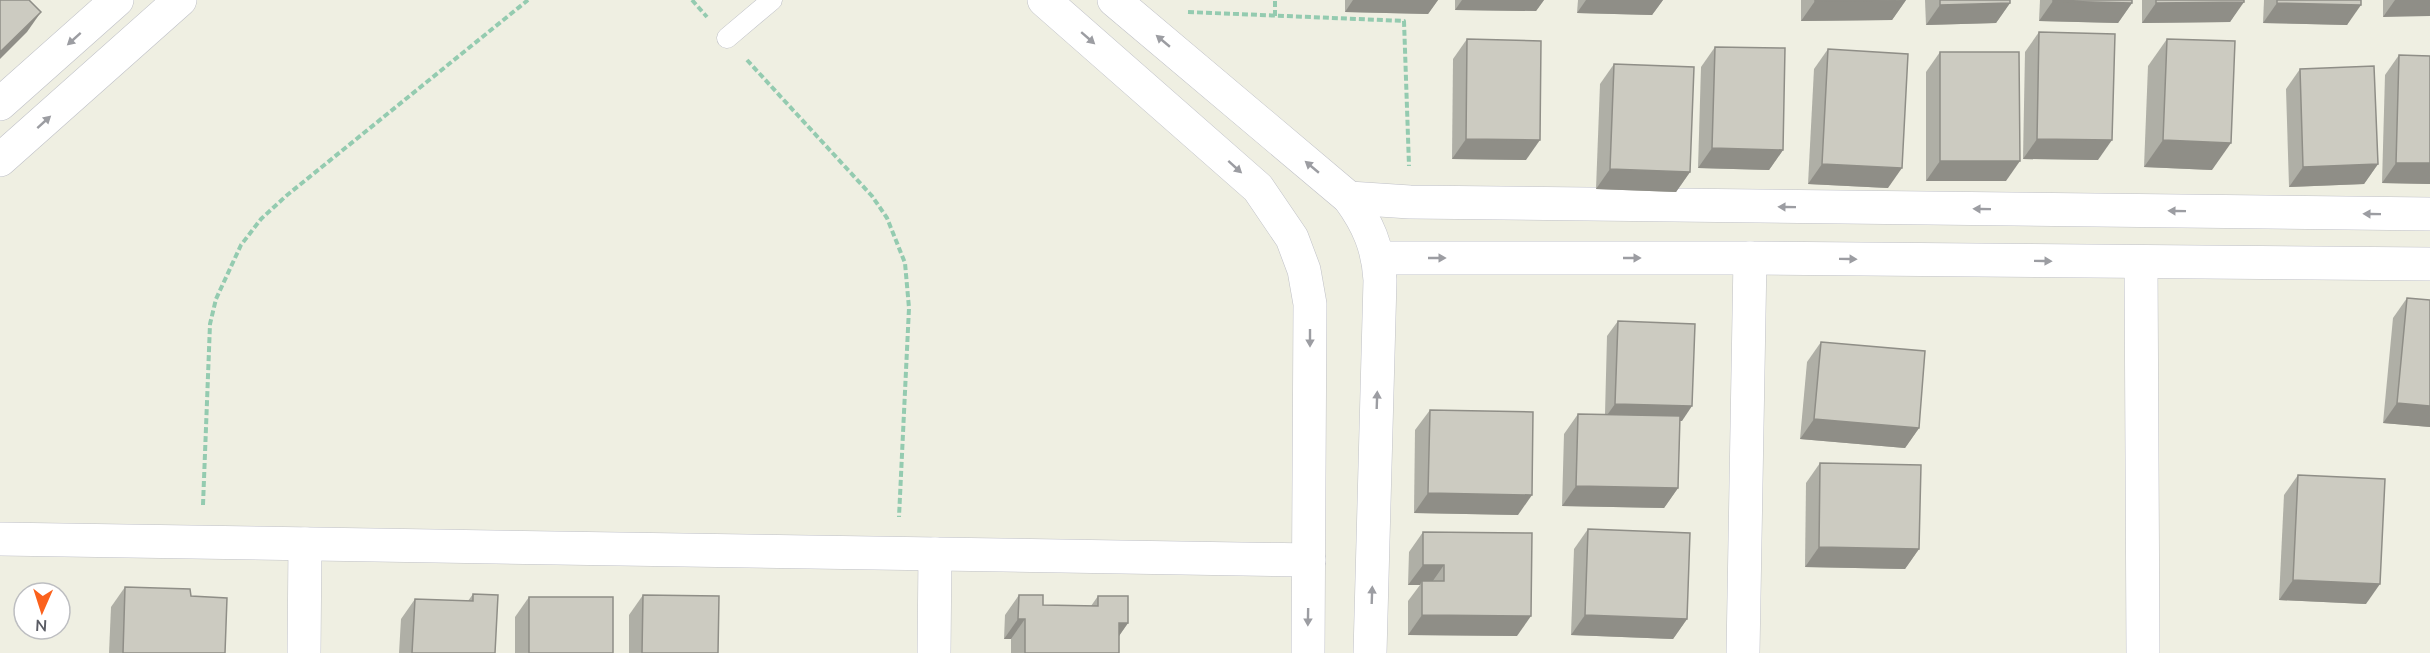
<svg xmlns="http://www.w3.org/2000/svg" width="2430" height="653" font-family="'Nunito Sans',sans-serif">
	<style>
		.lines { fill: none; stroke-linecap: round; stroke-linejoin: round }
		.lane-casing { stroke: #bfc0c7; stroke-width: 21 }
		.street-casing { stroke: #bfc0c7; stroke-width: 34 }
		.path { stroke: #94cbb0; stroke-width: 4; stroke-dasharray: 6 3; stroke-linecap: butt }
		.lane { stroke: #fff; stroke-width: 20 }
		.street { stroke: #fff; stroke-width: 33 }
		.wall { fill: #afafa6 }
		.shaded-wall { fill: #8f8e87 }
		.building { fill: #cccbc1; stroke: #8f8e87; stroke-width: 1.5 }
		.oneway { fill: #9c9da2 }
	</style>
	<rect width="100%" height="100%" fill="#efefe2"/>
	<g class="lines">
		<g class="lane-casing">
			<polyline id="lane" points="727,38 772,0"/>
		</g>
		<g class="street-casing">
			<g id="street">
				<polyline points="1044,0 1258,188 1292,238 1304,270 1310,304 1308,653"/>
				<path d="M1114,0L1349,198C1368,224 1378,247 1380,280L1370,653"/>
				<polyline points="0,104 117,0"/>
				<polyline points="0,160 180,0"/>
				<polyline points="1349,198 1410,202 2430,214"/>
				<polyline points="1379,258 1750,258 2430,264"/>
				<polyline points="2141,262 2143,653"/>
				<polyline points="0,539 1309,560"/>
				<polyline points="304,653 305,544"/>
				<polyline points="934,653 935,554"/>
				<polyline points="1743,653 1750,258"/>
			</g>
		</g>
		<g class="path">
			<polyline points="692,0 707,17"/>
			<polyline points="1188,12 1404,21 1409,166"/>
			<polyline points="1275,16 1275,0"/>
			<polyline points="747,60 872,196 887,218 905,263 909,308 899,517"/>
			<polyline points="203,505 210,324 216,299 241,245 261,219 286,196 528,0"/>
		</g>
		<use href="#lane" class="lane"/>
		<use href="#street" class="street"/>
	</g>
	<g class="wall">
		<polygon points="1345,0 1438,0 1428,14 1345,12"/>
		<polygon points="1455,0 1544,0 1536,11 1455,10"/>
		<polygon points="1578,0 1663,0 1652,15 1577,13"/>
		<polygon points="1801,0 1906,0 1892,20 1801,21"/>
		<polygon points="1925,0 2010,0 2010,3 1996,23 1926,25"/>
		<polygon points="2040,0 2132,0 2132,3 2118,23 2039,21"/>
		<polygon points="2142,0 2244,0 2230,22 2142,23"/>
		<polygon points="2264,0 2361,0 2347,25 2263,23"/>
		<polygon points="2383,0 2430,0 2383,17"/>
		<polygon points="2039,32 2098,160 2023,159 2025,52"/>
		<polygon points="1467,39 1526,160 1452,159 1453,59"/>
		<polygon points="2167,39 2212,170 2144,167 2148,66"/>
		<polygon points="1715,47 1783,150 1769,170 1698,168 1701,67"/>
		<polygon points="1828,49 1888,188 1808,184 1814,69"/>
		<polygon points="1940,52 2006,181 1926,181 1926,72"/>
		<polygon points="2399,55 2430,56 2430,184 2382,183 2385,75"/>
		<polygon points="1614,64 1690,172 1676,192 1596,189 1600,84"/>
		<polygon points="2300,69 2378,164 2364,184 2289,187 2286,89"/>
		<polygon points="2407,298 2430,427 2383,423 2393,318"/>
		<polygon points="1618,321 1682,421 1680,421 1678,488 1664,508 1562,506 1564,434 1578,414 1605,414 1607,336"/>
		<polygon points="1821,342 1919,428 1905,448 1800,439 1807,362"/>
		<polygon points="1430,410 1518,515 1414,513 1415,430"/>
		<polygon points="1820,463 1919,549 1905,569 1805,567 1806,483"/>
		<polygon points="2298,475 2366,604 2279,600 2284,495"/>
		<polygon points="1588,529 1687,619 1673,639 1571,635 1574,549"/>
		<polygon points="1423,532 1517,636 1408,635 1408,601 1420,585 1408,585 1409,552"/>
		<polygon points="125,587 225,653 109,653 111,607"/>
		<polygon points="473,594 495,653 399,653 401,619 415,599 468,601"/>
		<polygon points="643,595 718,653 629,653 629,615"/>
		<polygon points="1019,595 1043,605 1091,606 1098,596 1128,623 1119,636 1119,653 1011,653 1011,639 1004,639 1005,615"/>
		<polygon points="529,597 613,653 515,653 515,617"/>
	</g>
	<g class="shaded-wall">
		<polygon points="1353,0 1438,0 1428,14 1345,12"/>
		<polygon points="1462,0 1544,0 1536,11 1455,10"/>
		<polygon points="1586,0 1663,0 1652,15 1577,13"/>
		<polygon points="1906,0 1892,20 1801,21 1815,1"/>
		<polygon points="2395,0 2430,0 2430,16 2383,17"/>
		<polygon points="2053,1 2132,3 2118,23 2039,21"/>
		<polygon points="2244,2 2230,22 2142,23 2156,3"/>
		<polygon points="2010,3 1996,23 1926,25 1940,5"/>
		<polygon points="2277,3 2361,5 2347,25 2263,23"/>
		<polygon points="41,12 27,32 0,59 0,52"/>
		<polygon points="1466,139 1540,140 1526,160 1452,159"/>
		<polygon points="2037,139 2112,140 2098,160 2023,159"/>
		<polygon points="2163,140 2231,143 2212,170 2144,167"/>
		<polygon points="1712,148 1783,150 1769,170 1698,168"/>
		<polygon points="1940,161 2020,161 2006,181 1926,181"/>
		<polygon points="2396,163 2430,163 2430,184 2382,183"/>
		<polygon points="1822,164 1902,168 1888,188 1808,184"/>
		<polygon points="2378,164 2364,184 2289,187 2303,167"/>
		<polygon points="1610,169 1690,172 1676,192 1596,189"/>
		<polygon points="2397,403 2430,406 2430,427 2383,423"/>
		<polygon points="1615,404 1692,406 1682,421 1605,418"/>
		<polygon points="1814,419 1919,428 1905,448 1800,439"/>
		<polygon points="1576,486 1678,488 1664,508 1562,506"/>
		<polygon points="1428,493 1532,495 1518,515 1414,513"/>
		<polygon points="1819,547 1919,549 1905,569 1805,567"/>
		<polygon points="1423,565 1444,565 1430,585 1422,581 1420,585 1408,585"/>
		<polygon points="2293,580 2380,584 2366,604 2279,600"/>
		<polygon points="1422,615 1531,616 1517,636 1408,635"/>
		<polygon points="1585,615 1687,619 1673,639 1571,635"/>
		<polygon points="1018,619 1025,619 1011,639 1004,639"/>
		<polygon points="1119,623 1128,623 1114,643"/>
	</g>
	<g class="building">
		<polygon points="0,0 29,0 41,12 0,52"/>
		<polygon points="1815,0 1896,0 1815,1"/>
		<polygon points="1940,0 2010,0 2010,3 1940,5"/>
		<polygon points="2053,0 2132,0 2132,3 2053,1"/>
		<polygon points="2156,0 2244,0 2244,2 2156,3"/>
		<polygon points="2277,0 2361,0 2361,5 2277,3"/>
		<polygon points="2039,32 2115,34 2112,140 2037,139"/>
		<polygon points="1467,39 1541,41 1540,140 1466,139"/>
		<polygon points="2167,39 2235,41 2231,143 2163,140"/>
		<polygon points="1715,47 1785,48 1783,150 1712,148"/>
		<polygon points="1828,49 1908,54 1902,168 1822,164"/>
		<polygon points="1940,52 2019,52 2020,161 1940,161"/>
		<polygon points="2399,55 2430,56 2430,163 2396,163"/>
		<polygon points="1614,64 1694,67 1690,172 1610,169"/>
		<polygon points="2374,66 2378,164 2303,167 2300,69"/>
		<polygon points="2407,298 2430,300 2430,406 2397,403"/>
		<polygon points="1618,321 1695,324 1692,406 1615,404"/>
		<polygon points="1821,342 1925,351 1919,428 1814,419"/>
		<polygon points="1430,410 1533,412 1532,495 1428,493"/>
		<polygon points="1578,414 1680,416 1678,488 1576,486"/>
		<polygon points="1820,463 1921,465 1919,549 1819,547"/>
		<polygon points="2298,475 2385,479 2380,584 2293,580"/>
		<polygon points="1588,529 1690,533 1687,619 1585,615"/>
		<polygon points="1423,532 1532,533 1531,616 1422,615 1422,581 1444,581 1444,565 1423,565"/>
		<polygon points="125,587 190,589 191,596 227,598 225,653 123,653"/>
		<polygon points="473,594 498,595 495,653 412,653 415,599 473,601"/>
		<polygon points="643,595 719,596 718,653 642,653"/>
		<polygon points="1019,595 1043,595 1043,605 1098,606 1098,596 1128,596 1128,623 1119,623 1119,653 1025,653 1025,619 1018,619"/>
		<rect x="529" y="597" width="84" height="56"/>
	</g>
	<defs><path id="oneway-solid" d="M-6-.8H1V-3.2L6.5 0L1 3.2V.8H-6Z" transform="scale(1.5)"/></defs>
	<g class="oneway">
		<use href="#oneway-solid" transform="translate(1088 38) rotate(41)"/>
		<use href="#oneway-solid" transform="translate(74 39) rotate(138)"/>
		<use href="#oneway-solid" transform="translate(1163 41) rotate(-140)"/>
		<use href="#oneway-solid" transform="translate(44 122) rotate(-42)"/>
		<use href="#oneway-solid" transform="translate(1235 167) rotate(42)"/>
		<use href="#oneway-solid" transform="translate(1312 167) rotate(-140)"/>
		<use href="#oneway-solid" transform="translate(1787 207) rotate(-179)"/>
		<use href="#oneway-solid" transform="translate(1982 209) rotate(-179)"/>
		<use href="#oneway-solid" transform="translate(2177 211) rotate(-179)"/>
		<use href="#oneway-solid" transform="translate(2372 214) rotate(-179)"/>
		<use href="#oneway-solid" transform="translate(1437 258)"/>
		<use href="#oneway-solid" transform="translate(1632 258)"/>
		<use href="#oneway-solid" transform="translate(1848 259) rotate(1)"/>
		<use href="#oneway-solid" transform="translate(2043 261) rotate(1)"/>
		<use href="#oneway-solid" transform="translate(1310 338) rotate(90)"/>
		<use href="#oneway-solid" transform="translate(1377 400) rotate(-88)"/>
		<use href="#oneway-solid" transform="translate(1372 595) rotate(-88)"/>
		<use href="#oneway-solid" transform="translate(1308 617) rotate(91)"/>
	</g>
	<g transform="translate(42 611) rotate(183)"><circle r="28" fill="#ffffff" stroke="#bdbec1" stroke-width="1.5"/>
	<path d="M0-4.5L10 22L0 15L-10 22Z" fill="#fb611c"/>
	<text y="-9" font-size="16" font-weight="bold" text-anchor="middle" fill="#5a5c64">N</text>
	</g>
</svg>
